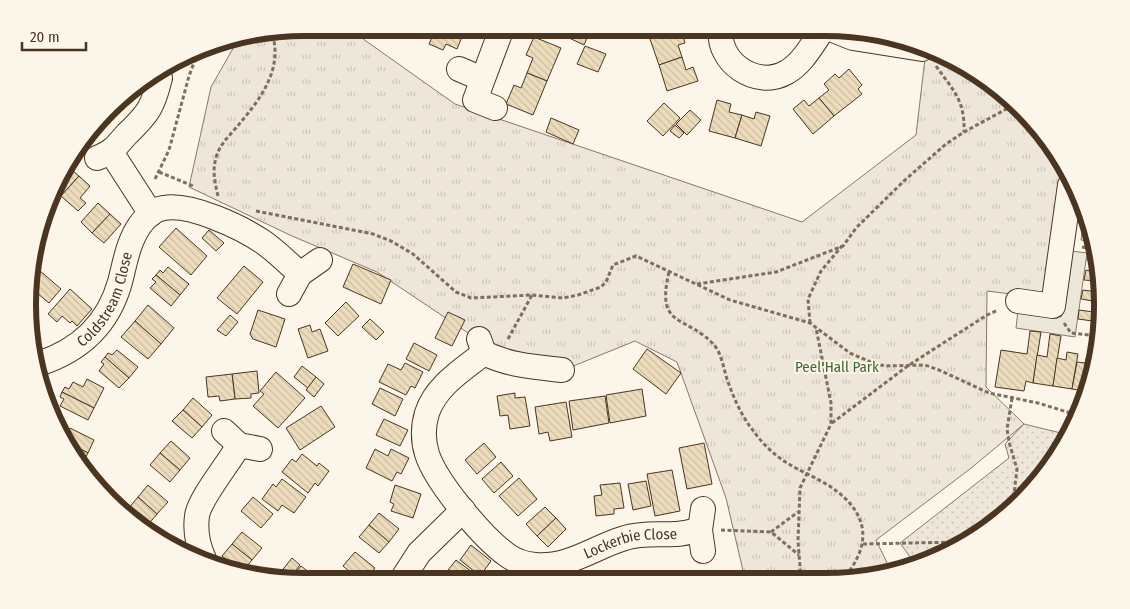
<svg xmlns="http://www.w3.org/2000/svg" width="1130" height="609" font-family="'Fira Sans Condensed',sans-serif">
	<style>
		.grass { fill: url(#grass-dots); stroke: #887966 }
		.park { fill: url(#park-tufts); stroke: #887966 }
		.parking { fill: #ede7d9; stroke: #887966 }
		.building { fill: url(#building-back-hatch); stroke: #4a3520 }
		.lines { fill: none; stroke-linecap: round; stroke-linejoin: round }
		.minor-casing { stroke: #4a3520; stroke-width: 26 }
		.path { stroke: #7f6f5c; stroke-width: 3; stroke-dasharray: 4 2.5; stroke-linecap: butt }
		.minor { stroke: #fbf6e9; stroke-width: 24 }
		.labels { text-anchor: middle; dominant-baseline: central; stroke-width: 4; stroke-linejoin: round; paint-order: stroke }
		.street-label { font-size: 15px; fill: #4a3520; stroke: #fbf6e9 }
		.park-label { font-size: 15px; fill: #436837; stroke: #fbf6e9 }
		.rim { fill: none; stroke: #4a3520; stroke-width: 6 }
	</style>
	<defs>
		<pattern id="grass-dots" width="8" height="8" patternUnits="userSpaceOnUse" patternTransform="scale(1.25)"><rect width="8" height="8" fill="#ede6d9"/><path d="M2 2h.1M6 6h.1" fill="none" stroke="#cdc6ba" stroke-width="1.8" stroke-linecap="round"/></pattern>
		<pattern id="park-tufts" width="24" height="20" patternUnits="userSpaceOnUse" patternTransform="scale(1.25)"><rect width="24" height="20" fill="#ede6d9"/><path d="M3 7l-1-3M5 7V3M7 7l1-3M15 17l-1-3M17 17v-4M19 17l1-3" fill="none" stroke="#cdc6ba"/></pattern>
		<pattern id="building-back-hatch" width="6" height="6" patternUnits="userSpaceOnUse" patternTransform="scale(1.25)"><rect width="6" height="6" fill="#ecdcbc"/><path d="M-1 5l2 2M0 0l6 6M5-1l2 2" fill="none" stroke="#ccbda1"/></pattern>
	</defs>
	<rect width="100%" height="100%" fill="#fbf6e9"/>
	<polygon class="grass" points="1024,424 1069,435 1034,487 980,535 931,561 916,565 900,543 1009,458 1005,444"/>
	<polygon class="park" points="305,28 350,28 349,29 455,104 802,222 916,135 926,50 948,56 1034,122 1061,169 1043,298 987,291 986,387 1024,424 970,469 876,540 891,571 862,579 745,579 726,498 677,362 635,341 566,369 510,361 377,272 292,236 189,187 211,87 239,38"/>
	<g class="parking">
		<polygon points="1085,212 1088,216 1091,242 1081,240"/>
		<polygon points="1071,251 1087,253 1075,337 1016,328 1018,310 1061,317"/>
	</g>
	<g class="building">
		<polygon points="436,28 460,28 459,30 464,32 457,49 446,44 443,50 429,44"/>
		<polygon points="571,28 578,28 589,33 584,45 567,37"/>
		<polygon points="681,29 685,43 678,45 682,57 659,65 650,39"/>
		<polygon points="534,37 561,48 547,81 527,73 533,58 526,55"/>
		<polygon points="585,46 606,54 598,72 577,64"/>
		<polygon points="682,57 686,70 693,67 698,81 667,91 659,65"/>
		<polygon points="849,69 862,85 858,89 862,94 834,116 819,98 829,90 824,84 835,74 839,78"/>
		<polygon points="527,73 547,81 533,115 506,104 514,85 521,88"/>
		<polygon points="819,98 834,116 813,134 793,109 804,100 809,106"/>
		<polygon points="717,100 731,104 729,112 742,115 735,138 709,131"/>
		<polygon points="664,103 680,118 663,136 647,121"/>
		<polygon points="690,110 701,120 687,135 676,124"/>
		<polygon points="756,112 770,116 761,146 735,138 742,115 754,119"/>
		<polygon points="551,118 579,130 573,144 546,132"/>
		<polygon points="675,125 684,133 679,138 670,131"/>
		<polygon points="67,166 79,176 61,196 56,191"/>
		<polygon points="79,176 90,186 80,198 86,203 78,211 61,196"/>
		<polygon points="98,203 110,214 92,233 81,222"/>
		<polygon points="110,214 121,224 104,243 92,233"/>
		<polygon points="176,228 207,256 191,275 159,247"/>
		<polygon points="209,230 224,243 216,251 202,238"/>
		<polygon points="1089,250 1092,251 1094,261 1087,260"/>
		<polygon points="353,264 391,280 381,304 343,287"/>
		<polygon points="244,266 263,282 237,314 217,298"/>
		<polygon points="168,267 189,284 180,295 156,275 160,270 163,273"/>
		<polygon points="39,270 61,289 49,303 31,288 33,278"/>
		<polygon points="1086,270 1095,272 1096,281 1084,280"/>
		<polygon points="156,275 180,295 171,306 150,288 156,282 152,279"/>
		<polygon points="70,289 92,309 77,326 72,321 70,323 62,316 57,322 48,314"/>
		<polygon points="1083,290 1098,292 1099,302 1081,299"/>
		<polygon points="346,302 359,316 338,336 325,323"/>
		<polygon points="148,305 174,328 161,344 135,321"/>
		<polygon points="258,310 285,319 276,347 253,339 250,334"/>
		<polygon points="1079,310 1101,313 1102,323 1099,333 1100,322 1078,319"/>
		<polygon points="448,312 465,320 452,346 435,338"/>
		<polygon points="230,315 238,322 226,336 217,330"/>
		<polygon points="370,319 384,332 376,340 362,327"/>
		<polygon points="135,321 161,344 148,359 121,337"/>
		<polygon points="310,325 312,332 320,329 328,351 308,358 298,329"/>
		<polygon points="1030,331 1041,332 1033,383 1026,381 1024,391 995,387 1001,350 1027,354"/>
		<polygon points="1050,334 1061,336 1053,386 1033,383 1037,355 1047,357"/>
		<polygon points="414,343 437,355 429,371 406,359"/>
		<polygon points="647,349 681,373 666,394 633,369"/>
		<polygon points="117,350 138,367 129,378 105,357 108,353 112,355"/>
		<polygon points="1067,352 1078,354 1072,389 1053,386 1057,358 1066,360"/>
		<polygon points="1087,355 1093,356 1084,391 1072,389 1077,362 1085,363"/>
		<polygon points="105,357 129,378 119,388 99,371 104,364 101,362"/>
		<polygon points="405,363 423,372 415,388 411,386 406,395 379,382 388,364 401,370"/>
		<polygon points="302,366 316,377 308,388 294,377"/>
		<polygon points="257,371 259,393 251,394 251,398 235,399 232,374"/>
		<polygon points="276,372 305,398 278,428 253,406 264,394 260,391"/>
		<polygon points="232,374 235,399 220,401 219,396 208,397 206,377"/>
		<polygon points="316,377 324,384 314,397 306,390"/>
		<polygon points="87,379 104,388 94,408 62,392 65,387 69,389 73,382 83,387"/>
		<polygon points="380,388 403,399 395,416 372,404"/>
		<polygon points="642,389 646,416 610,423 606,395"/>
		<polygon points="62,392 94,408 88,420 60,406 64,399 60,397"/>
		<polygon points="515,393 515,398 525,397 530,426 510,429 508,415 500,416 497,396"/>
		<polygon points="605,396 609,423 573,430 569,401"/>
		<polygon points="193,398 212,415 202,427 183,410"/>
		<polygon points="566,402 572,437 550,441 548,432 539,434 535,407"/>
		<polygon points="321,406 335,427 300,450 286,428"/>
		<polygon points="183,410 202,427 192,438 172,421"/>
		<polygon points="384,419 408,430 400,446 376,435"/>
		<polygon points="70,428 94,440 88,453 71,444 64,434 66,435"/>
		<polygon points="171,441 190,458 180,470 160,453"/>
		<polygon points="484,443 496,457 477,474 465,460"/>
		<polygon points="704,443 712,484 687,489 679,448"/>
		<polygon points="71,444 88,453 83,462"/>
		<polygon points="375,449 388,456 391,449 409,458 401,474 397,472 392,481 366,468"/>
		<polygon points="160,453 180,470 170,482 150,465"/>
		<polygon points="302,454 317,466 319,463 329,471 318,486 315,483 308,493 282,472 292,459 296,462"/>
		<polygon points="501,462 513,476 494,493 482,479"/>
		<polygon points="672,470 680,511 655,516 647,474"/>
		<polygon points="519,478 537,499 518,516 499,496"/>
		<polygon points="282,479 306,497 294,513 282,505 278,511 262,499 273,484 276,487"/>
		<polygon points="646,481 651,506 633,510 628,484"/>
		<polygon points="620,483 624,508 614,509 614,514 596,516 594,496 602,495 600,485"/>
		<polygon points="148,485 168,502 157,514 138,497"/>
		<polygon points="395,485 421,494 413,518 391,511 394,504 390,502"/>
		<polygon points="138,497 157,514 147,526 128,509"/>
		<polygon points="253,497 273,514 261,528 241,511"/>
		<polygon points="545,507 556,518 537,536 526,524"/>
		<polygon points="379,513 399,529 389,542 369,525"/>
		<polygon points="556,518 566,529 548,547 537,536"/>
		<polygon points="369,525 389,542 379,553 359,537"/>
		<polygon points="242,532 262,548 252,560 232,544"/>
		<polygon points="232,544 252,560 244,570 237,567 222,556"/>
		<polygon points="471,545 491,561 480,576 460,560"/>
		<polygon points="355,552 375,568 364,581 361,581 343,566"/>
		<polygon points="292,558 300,565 288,580 280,573"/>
		<polygon points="456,560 472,572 467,578 470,580 446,580 449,577 445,574"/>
		<polygon points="301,566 310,573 303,581 289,581"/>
		<polygon points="345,571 357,581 338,581"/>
		<polygon points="674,572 675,580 640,580 640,578"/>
		<polygon points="731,575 731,580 704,580 704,579"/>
	</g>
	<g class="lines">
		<g class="minor-casing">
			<g id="minor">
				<path d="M721,28C716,62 757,90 787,72C803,63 813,43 824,28"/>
				<polyline points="828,28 853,38 922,49"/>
				<polyline points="459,69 482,79"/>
				<polyline points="495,108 475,100 502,28"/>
				<polyline points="111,152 151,214"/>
				<path d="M97,158C114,151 115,147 127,134C148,114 153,107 160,78"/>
				<polyline points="289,294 300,274 320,260"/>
				<polyline points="1018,301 1053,306 1070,185"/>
				<path d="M479,339L484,353C508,365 535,367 562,370"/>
				<path id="s1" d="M484,353C462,370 436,386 427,413C423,426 423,441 427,454C436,482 482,537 507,555C515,561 525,564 535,565C569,568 594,547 625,538C640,533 658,535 674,534C683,534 692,531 700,530"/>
				<path id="s2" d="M38,364C79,351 108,325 120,282C125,263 128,242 140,225C145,218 154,209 164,208C190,203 241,227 263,242C276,251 288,263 300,274"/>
				<polyline points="224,431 239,445 260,449"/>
				<polyline points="703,509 700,530 703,551"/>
				<path d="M204,559C198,546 195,531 197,516C199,499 229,463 239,445"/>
				<polyline points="401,581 419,553 463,510"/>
			</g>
		</g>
		<g class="path">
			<path d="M936,66C953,90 965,100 964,132"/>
			<polyline points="159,172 193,186"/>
			<polyline points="155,179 169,150 189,76 198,52"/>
			<path d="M218,196C215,183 212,171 216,158C219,146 227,138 235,129C258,102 284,71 272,33"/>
			<polyline points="256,211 373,234 391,241 413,254 456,292 471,298 532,295 563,298 578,295 601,287 606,282 613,265 636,256 730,300 810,323 850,353 873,363 885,366 925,365 939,370 989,393 1038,403 1077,415"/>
			<polyline points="1082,247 1092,249"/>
			<path d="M669,272C655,330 687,314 715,346C722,355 724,371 728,382C734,398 741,415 752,429C760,441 772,453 784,461C799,471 816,477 831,487C869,513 873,544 843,579"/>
			<polyline points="697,284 776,272 843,246 856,228 906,179 946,144 964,132 1012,106"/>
			<polyline points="810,323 808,299 821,271 842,246"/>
			<polyline points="1064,323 1071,333 1098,336"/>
			<polyline points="508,339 532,295"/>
			<polyline points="1012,398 1007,429 1009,442 1017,469 1014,494 1015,504"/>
			<polyline points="832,423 909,365 987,315 998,310"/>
			<polyline points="721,530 771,532 799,555"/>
			<polyline points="771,532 798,512"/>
			<polyline points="158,536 176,543"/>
			<polyline points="863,544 960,542 970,540"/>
			<polyline points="801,579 798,541 800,488 831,424 831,403 816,328"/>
		</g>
		<use href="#minor" class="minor"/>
	</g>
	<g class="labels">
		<g class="street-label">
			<text stroke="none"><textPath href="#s2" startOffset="99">Coldstream Close</textPath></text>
			<text stroke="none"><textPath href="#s1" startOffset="385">Lockerbie Close</textPath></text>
		</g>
		<g class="park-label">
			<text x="837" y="367">Peel Hall Park</text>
		</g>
	</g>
	<path d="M0 0H1130V609H0ZM304 36H826A268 268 0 0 1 1094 304V305A268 268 0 0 1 826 573H304A268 268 0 0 1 36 305V304A268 268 0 0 1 304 36Z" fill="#fbf6e9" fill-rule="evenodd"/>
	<path class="rim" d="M304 36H826A268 268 0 0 1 1094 304V305A268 268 0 0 1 826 573H304A268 268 0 0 1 36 305V304A268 268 0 0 1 304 36Z"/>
	<path d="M22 42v8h64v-8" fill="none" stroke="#4a3520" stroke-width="2.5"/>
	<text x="30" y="42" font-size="15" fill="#4a3520" stroke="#fbf6e9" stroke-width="4" paint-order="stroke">20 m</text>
</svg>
